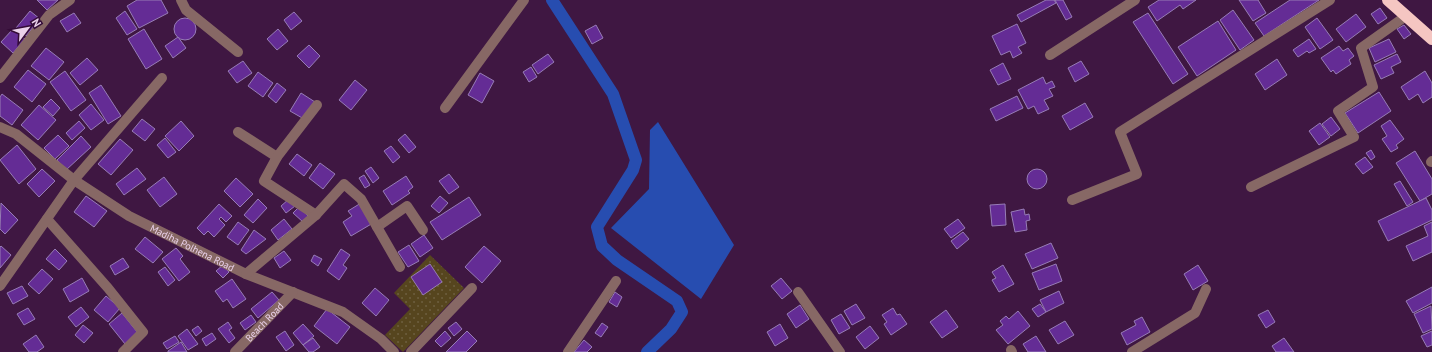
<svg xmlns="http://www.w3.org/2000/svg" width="1432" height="352" font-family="'PT Sans',sans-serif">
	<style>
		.grass { fill: url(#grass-dots) }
		.water { fill: #274db0 }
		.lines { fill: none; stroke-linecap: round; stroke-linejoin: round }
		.canal { stroke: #274db0; stroke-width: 12 }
		.building { fill: #642c95; stroke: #977cb6 }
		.minor { stroke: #876865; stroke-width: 10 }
		.highway { stroke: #f5c6c2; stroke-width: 12 }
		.labels { text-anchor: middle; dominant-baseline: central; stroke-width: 3; stroke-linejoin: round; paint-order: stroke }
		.street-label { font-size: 10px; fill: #ead1eb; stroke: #340c37 }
	</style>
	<defs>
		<pattern id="grass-dots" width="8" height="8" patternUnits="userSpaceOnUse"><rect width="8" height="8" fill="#56451e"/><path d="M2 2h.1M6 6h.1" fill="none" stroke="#6e5f3f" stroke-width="1.8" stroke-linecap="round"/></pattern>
	</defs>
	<rect width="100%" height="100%" fill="#3f1742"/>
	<polygon class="grass" points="430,255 464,288 403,352 385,335 410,309 394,293"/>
	<polygon class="water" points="658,122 734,245 701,299 611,228 649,189 650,130"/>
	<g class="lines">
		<polyline class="canal" points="552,0 613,94 636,160 633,170 597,227 602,246 617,260 677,301 682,312 671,329 647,352"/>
	</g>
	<g class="building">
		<polygon points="37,0 58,0 47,10"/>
		<polygon points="137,0 161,0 168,13 139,28 127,6"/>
		<polygon points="1046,0 1054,0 1056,3 1021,22 1017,15"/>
		<polygon points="1055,0 1063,0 1072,17 1066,20"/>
		<polygon points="1159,0 1196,0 1183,9 1180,5 1157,21 1148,7"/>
		<polygon points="1239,0 1258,0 1266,13 1253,21"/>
		<polygon points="1290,0 1319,0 1264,36 1255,23"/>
		<polygon points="1380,8 1387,18 1378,24 1371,14"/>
		<polygon points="1233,10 1254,40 1240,50 1220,20"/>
		<polygon points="30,11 40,19 26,36 16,28"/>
		<polygon points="125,11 137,29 127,35 116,18"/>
		<polygon points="294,12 302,21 291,30 284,20"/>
		<polygon points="74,13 81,23 67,32 60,21"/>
		<polygon points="1148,13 1188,74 1173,84 1133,22"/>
		<polygon points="1356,14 1366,27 1346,42 1336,29"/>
		<polygon points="1317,18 1333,40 1320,49 1305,27"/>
		<circle cx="185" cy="29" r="11"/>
		<polygon points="1218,21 1236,50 1197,76 1178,47"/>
		<polygon points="1017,24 1026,43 1018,47 1022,53 1013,58 1010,51 1001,55 992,36"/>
		<polygon points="596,25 603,38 592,44 585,31"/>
		<polygon points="1404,25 1411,34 1404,39 1397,29"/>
		<polygon points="13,29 25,39 13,53 1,42"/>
		<polygon points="144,29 162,59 146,69 128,39"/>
		<polygon points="278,29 288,41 277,50 267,39"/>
		<polygon points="178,37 186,48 173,58 165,46"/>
		<polygon points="1309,39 1316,49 1309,53 1307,51 1298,57 1293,50"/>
		<polygon points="1389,39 1396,52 1375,62 1369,48"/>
		<polygon points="309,45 320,56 309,68 297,56"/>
		<polygon points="1339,46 1343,51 1348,48 1354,56 1349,60 1351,64 1336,74 1333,70 1331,72 1321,58"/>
		<polygon points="46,48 64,62 49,80 31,66"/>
		<polygon points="548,54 554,62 538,74 532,65"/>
		<polygon points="1397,54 1401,62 1391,67 1394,73 1381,79 1374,65"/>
		<polygon points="87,58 98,70 80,85 70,73"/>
		<polygon points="1277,59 1287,75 1265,90 1255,74"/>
		<polygon points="243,61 252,73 237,83 228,71"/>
		<polygon points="1081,61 1089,74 1075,82 1068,68"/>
		<polygon points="1003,63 1011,79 998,85 990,70"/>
		<polygon points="531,67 537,77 529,82 523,72"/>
		<polygon points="28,70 46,84 32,102 14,87"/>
		<polygon points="65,71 86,100 71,111 50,82"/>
		<polygon points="1425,71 1432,83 1432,97 1423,103 1418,94 1409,100 1401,87"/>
		<polygon points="258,72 273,83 263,97 248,86"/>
		<polygon points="480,73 494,81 482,103 468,95"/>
		<polygon points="1043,77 1046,84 1052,81 1055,87 1049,89 1053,96 1044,100 1049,109 1038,114 1034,106 1028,109 1018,90"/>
		<polygon points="355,80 367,90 351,110 339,100"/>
		<polygon points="277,83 286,90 276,103 268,96"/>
		<polygon points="101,85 121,116 108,124 89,93"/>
		<polygon points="1379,92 1391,111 1358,133 1345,113"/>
		<polygon points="301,93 315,102 304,119 290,111"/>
		<polygon points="2,94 23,110 12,125 0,116 0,97"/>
		<polygon points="1017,96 1023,108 996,121 990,109"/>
		<polygon points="51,99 60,108 53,116 43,107"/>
		<polygon points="1085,103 1093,117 1070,130 1062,116"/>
		<polygon points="91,104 104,120 91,130 79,115"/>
		<polygon points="39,105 56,120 38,140 21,125"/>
		<polygon points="1331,117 1340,129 1331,136 1322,124"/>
		<polygon points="142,119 155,129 145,141 132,131"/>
		<polygon points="1390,120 1404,139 1396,145 1398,148 1391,152 1382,139 1387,136 1381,126"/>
		<polygon points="79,121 85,128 72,140 66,133"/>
		<polygon points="181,121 194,136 179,151 165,136"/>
		<polygon points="1320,123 1330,137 1319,145 1309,131"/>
		<polygon points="405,134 416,147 409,153 398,140"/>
		<polygon points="58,135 69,146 55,159 44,148"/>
		<polygon points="81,136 91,147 66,170 57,160"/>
		<polygon points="165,138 176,152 168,158 157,145"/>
		<polygon points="120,139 133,150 111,175 98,164"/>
		<polygon points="17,145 36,169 19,184 0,160"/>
		<polygon points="391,146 400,157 393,163 384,151"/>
		<polygon points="1371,150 1375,157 1371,160 1366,153"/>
		<polygon points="1415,151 1432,179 1432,194 1420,201 1396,163"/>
		<polygon points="297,154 312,165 304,176 289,164"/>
		<polygon points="1365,157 1373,167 1363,174 1355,164"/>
		<polygon points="320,163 335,174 323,189 309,178"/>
		<polygon points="371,167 379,178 373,183 365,171"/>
		<polygon points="137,168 146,179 124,195 116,184"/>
		<circle cx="1037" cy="179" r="10"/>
		<polygon points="42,169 55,181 39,197 27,184"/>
		<polygon points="449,174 459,187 449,194 439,181"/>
		<polygon points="364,175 370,185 365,188 359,178"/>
		<polygon points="406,176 413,187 408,191 410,193 392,205 383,191"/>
		<polygon points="164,177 177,194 160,207 147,190"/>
		<polygon points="236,178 253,194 240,207 224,191"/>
		<polygon points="1400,181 1413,202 1407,206 1394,184"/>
		<polygon points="86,196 107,211 94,227 74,212"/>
		<polygon points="440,196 448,203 439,213 431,206"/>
		<polygon points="469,197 481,215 442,240 430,222"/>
		<polygon points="1426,198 1432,210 1432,220 1388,241 1378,221"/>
		<polygon points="258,199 267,208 253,223 244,215"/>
		<polygon points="289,199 295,206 286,213 281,206"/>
		<polygon points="1,203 18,220 5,234 0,229"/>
		<polygon points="361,203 373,223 351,236 343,222 352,216 348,211"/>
		<polygon points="219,204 232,216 226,222 221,217 219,219 225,225 214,237 208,231 204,235 197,228"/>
		<polygon points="1005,204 1006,225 992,226 990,205"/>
		<polygon points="299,207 308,216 303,222 293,213"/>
		<polygon points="1024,209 1025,215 1029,214 1030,220 1026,221 1027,230 1015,232 1011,212"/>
		<polygon points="284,219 292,229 278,240 271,230"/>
		<polygon points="958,219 965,228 951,238 944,229"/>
		<polygon points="238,222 249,230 238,245 227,237"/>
		<polygon points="1432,222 1432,252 1413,261 1406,246 1428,236 1424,226"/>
		<polygon points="254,230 266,239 246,254 241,250"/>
		<polygon points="963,232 969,239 957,249 951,241"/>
		<polygon points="424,235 433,248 420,257 411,244"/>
		<polygon points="145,237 163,252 153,263 135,249"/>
		<polygon points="1051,243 1058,258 1032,269 1025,254"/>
		<polygon points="409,245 419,261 408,267 398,252"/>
		<polygon points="1,246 11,255 0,268 0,247"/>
		<polygon points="484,246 501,261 482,283 465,267"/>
		<polygon points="176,248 183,256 180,259 190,272 179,281 162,259"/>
		<polygon points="55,249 67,261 59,270 46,259"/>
		<polygon points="341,249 350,255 343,265 347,268 339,280 327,271"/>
		<polygon points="284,251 291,260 280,268 274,258"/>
		<polygon points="314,255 322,259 318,266 311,261"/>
		<polygon points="123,258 129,267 115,275 110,266"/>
		<polygon points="430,264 442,282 423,295 411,277"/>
		<polygon points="1056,264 1062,281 1039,290 1032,273"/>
		<polygon points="223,265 229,272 223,278 216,271"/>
		<polygon points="1003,265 1014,284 999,292 992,280 996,278 992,272"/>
		<polygon points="1198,265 1208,281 1193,290 1184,274"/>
		<polygon points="165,267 175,280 168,286 158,272"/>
		<polygon points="42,269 53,279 39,294 28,284"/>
		<polygon points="82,278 89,291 70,302 63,289"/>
		<polygon points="781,278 792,291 782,299 771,286"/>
		<polygon points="232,279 246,299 233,308 227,299 223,302 215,291"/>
		<polygon points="22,286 28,296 13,304 7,293"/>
		<polygon points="1432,287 1432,303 1413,313 1406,301"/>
		<polygon points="375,288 389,300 376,316 362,303"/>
		<polygon points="1059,291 1064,303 1046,312 1040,300"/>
		<polygon points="272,292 279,300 258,318 251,309"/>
		<polygon points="615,292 622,297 617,307 609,302"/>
		<polygon points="106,296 120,308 108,322 94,310"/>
		<polygon points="856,304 865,318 852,325 844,311"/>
		<polygon points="1040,304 1046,312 1038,317 1032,309"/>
		<polygon points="800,305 809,319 796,328 787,314"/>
		<polygon points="1431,306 1432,329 1423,333 1414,314"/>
		<polygon points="81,307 89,317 76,327 68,317"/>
		<polygon points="28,308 35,319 24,325 17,314"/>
		<polygon points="893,308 897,315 900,314 907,324 891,335 884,324 887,322 882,315"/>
		<polygon points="327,309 350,327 337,344 314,326"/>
		<polygon points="946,310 958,327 942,338 930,322"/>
		<polygon points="1268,310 1275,322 1266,328 1258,315"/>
		<polygon points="1018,311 1030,326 1008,344 996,330 1003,325 1000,321 1006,316 1009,319"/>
		<polygon points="122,313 138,333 125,344 109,324"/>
		<polygon points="841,314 850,328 839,334 831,320"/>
		<polygon points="251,315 256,322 245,330 240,323"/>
		<polygon points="1142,317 1150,332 1127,345 1121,333 1136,325 1134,321"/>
		<polygon points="1065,321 1074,335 1058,344 1049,330"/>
		<polygon points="228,322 232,328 229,330 235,338 229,343 218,329"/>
		<polygon points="456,322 462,329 454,336 448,328"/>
		<polygon points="602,323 608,327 601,337 595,333"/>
		<polygon points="303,324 314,336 303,345 293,333"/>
		<polygon points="780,324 788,338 775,346 767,332"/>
		<polygon points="83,325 93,333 84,343 75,335"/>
		<polygon points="198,326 202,331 196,336 192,330"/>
		<polygon points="870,326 879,338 865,349 856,337"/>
		<polygon points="187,329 198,344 188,350 178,336"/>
		<polygon points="285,331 294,345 286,351 276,337"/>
		<polygon points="445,331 451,338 441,347 435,341"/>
		<polygon points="467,331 477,341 466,352 446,352"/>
		<polygon points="1432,331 1432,345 1427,347 1421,336"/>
		<polygon points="212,333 216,339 206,346 202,339"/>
		<polygon points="36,335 44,347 37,352 29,352 23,344"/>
		<polygon points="175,336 179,342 167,349 163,343"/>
		<polygon points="1036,336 1046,352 1028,352 1023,344"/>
		<polygon points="313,338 320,347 313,352 309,352 303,345"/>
		<polygon points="1284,338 1294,352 1276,352 1272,346"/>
		<polygon points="584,340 592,347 587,352 574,352"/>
		<polygon points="181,342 187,352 168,352 168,351"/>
	</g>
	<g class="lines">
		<g class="minor">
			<polyline points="181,0 186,10 238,52"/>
			<polyline points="1050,55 1135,0"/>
			<polyline points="0,78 49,15 70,0"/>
			<polyline points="445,108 524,0"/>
			<path id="s1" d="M0,127L16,134L74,180L129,216L246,274L343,312L381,339L394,352"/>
			<polyline points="238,132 277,157"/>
			<polyline points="1431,162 1432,161"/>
			<polyline points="1251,187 1354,137 1338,111 1373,87 1361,48 1406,16"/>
			<polyline points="1072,200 1137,174 1120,132 1330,0"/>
			<polyline points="316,215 264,181 277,157 317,105"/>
			<polyline points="47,219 108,288 143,332 123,352"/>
			<polyline points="377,227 407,206 423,230"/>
			<polyline points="246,274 316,215 344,184 361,199 400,267"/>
			<polyline points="0,286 74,180 162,78"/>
			<polyline points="798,292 840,352"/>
			<polyline points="1011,350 1012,352"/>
			<path id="s2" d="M235,352L293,292"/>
			<polyline points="411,352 472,288"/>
			<polyline points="568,352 616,281"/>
			<polyline points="1132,352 1195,313 1206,289"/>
		</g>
		<polyline class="highway" points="1388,0 1432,39"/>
	</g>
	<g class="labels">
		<g class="street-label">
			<text stroke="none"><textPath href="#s1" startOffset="228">Madiha Polhena Road</textPath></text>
			<text stroke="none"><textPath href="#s2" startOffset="42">Beach Road</textPath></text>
		</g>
	</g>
	<g transform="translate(28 28) rotate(58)" stroke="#340c37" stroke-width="3" paint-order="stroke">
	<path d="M0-3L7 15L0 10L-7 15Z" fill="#ead1eb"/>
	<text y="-6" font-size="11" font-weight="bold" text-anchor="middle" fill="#ead1eb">N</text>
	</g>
</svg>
